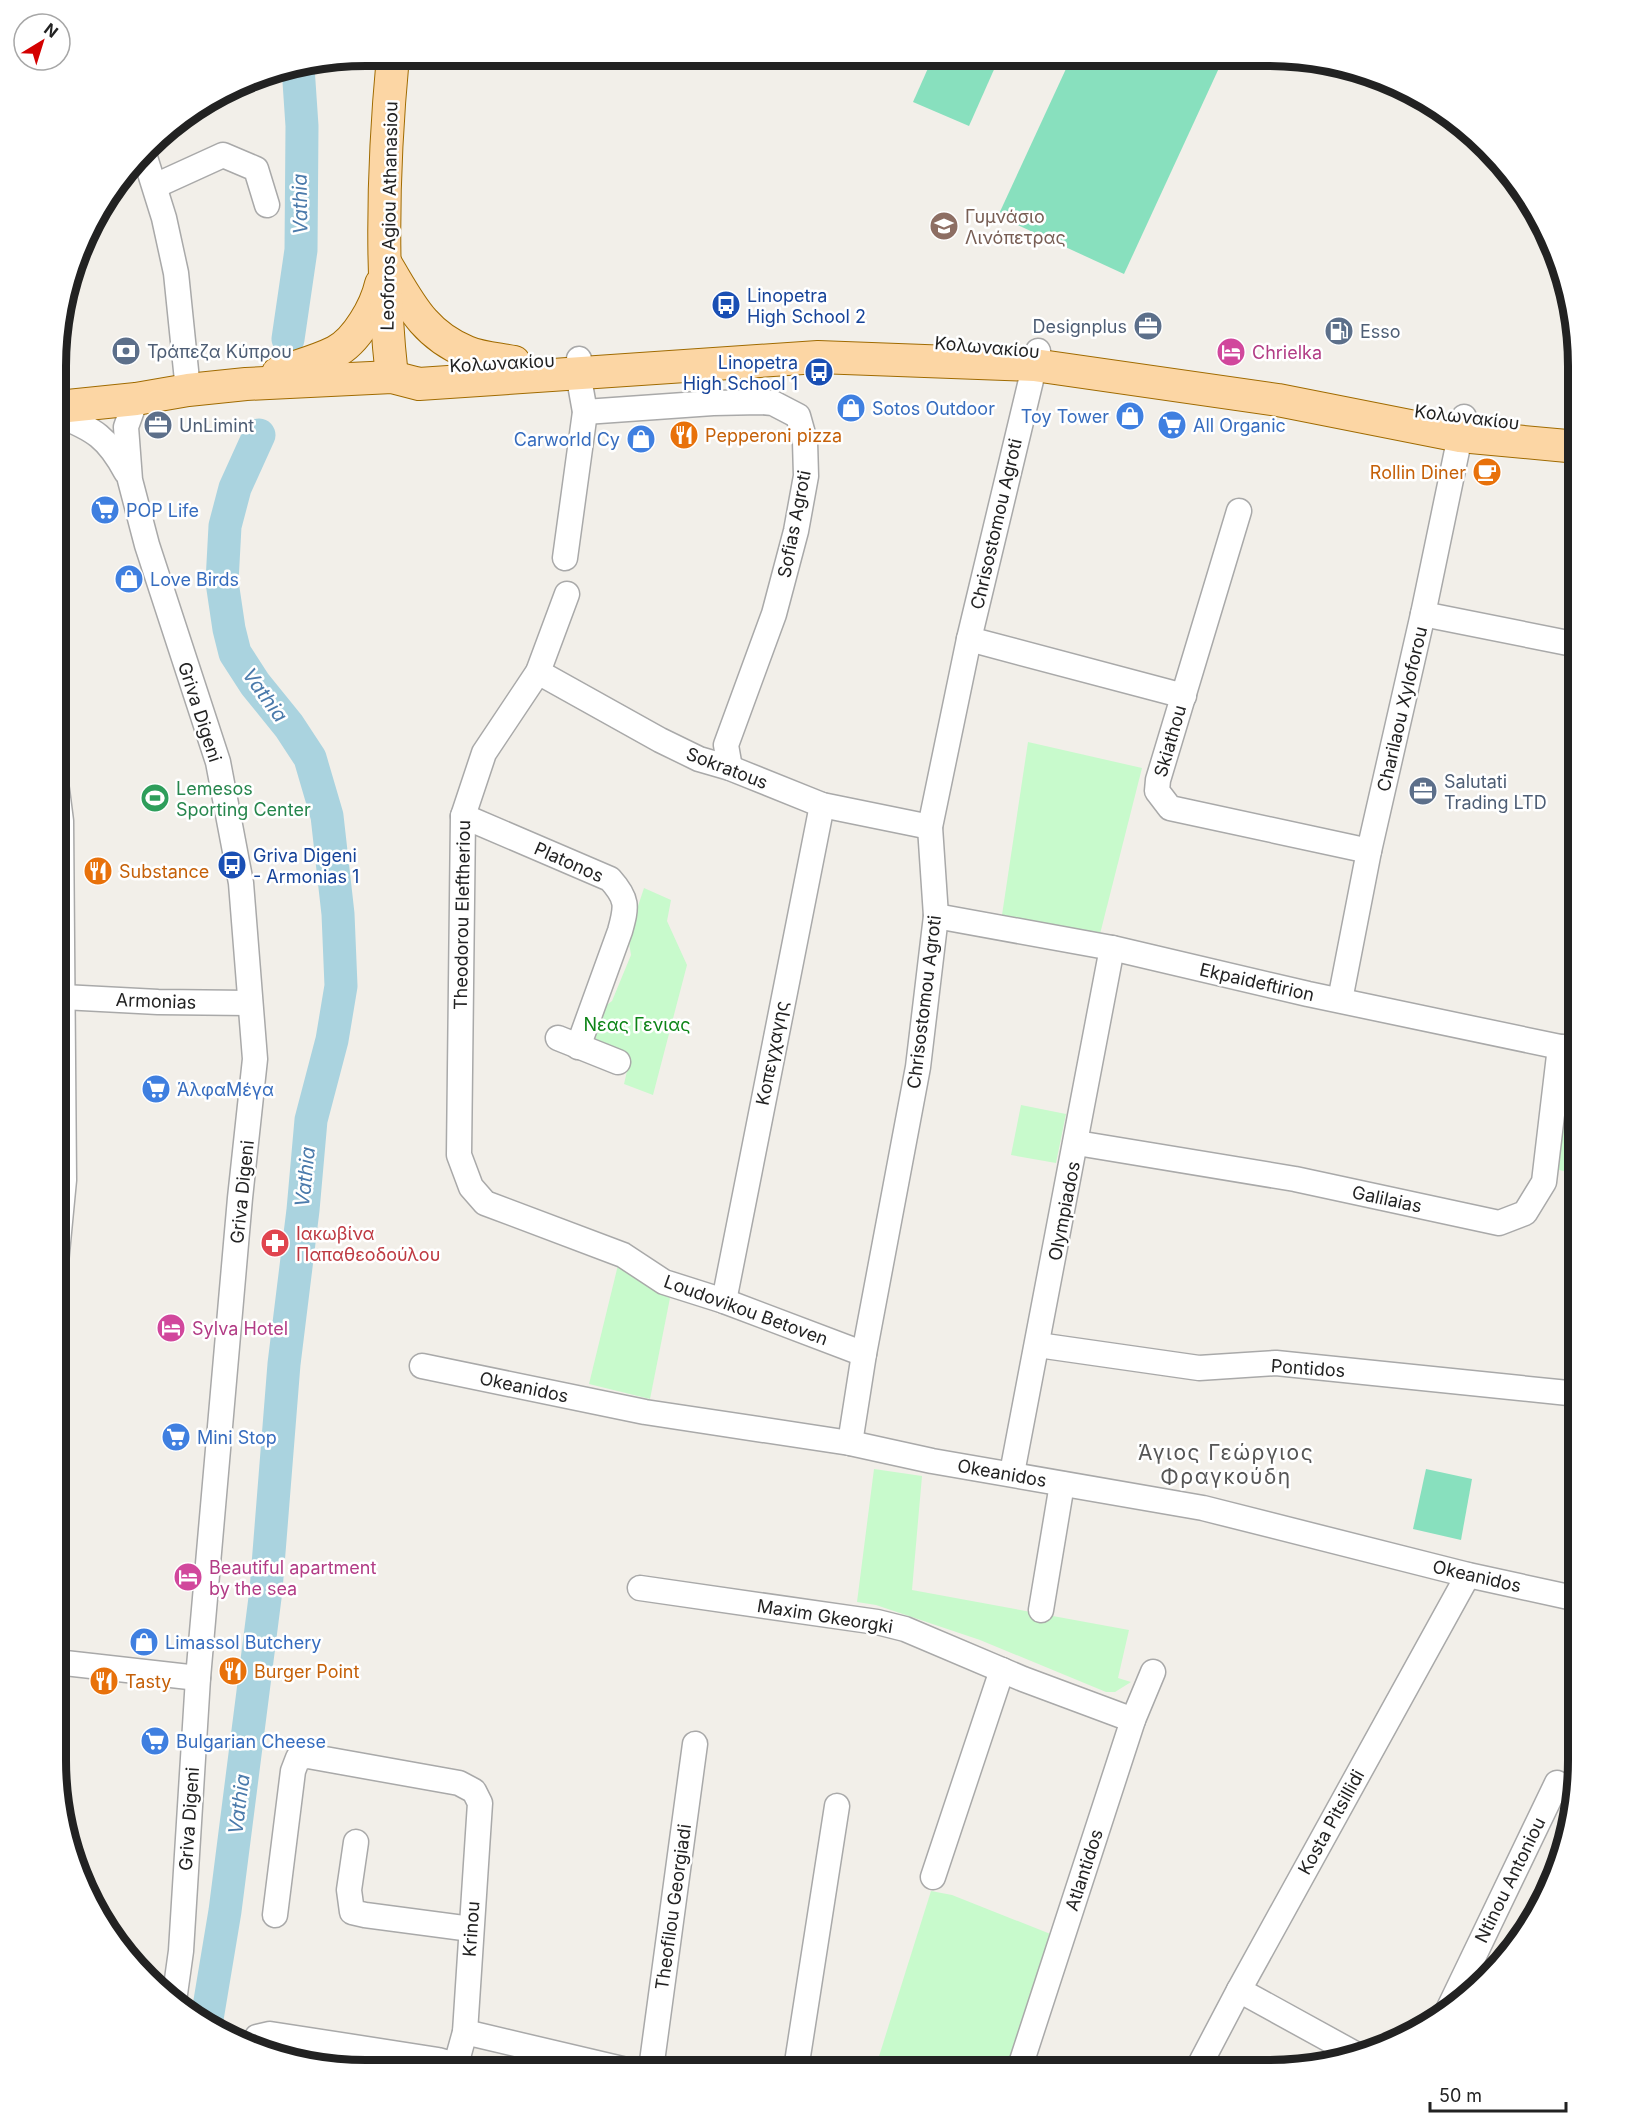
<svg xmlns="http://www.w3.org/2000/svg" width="1634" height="2126" font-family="Inter,sans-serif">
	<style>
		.park { fill: #c8facc }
		.pitch { fill: #88e0be }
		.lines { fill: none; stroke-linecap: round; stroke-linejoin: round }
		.river { stroke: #aad3df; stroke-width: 33 }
		.minor-casing { stroke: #a9a9a9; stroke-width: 27 }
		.major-casing { stroke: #a06b00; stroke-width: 34 }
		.minor { stroke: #fff; stroke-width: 24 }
		.major { stroke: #fcd6a4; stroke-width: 32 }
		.labels { text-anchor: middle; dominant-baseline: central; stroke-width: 5; stroke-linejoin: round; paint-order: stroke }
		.street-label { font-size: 18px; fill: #222; stroke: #fff }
		.education-label { font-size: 18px; fill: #785e54; stroke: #fff; text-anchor: start }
		.transit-label { font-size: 18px; fill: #164399; stroke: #fff; text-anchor: start }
		.service-label { font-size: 18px; fill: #4e5e75; stroke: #fff; text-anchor: start }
		.hotel-label { font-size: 18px; fill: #b23c85; stroke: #fff; text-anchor: start }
		.shop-label { font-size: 18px; fill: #366cbe; stroke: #fff; text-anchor: start }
		.food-label { font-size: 18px; fill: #c56008; stroke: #fff; text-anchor: start }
		.leisure-label { font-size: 18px; fill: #27864d; stroke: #fff; text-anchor: start }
		.park-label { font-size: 18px; fill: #0c8416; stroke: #fff }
		.health-label { font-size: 18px; fill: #be3a42; stroke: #fff; text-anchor: start }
		.water-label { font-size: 20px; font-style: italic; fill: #4a7aab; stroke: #fff }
		.quarter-label { font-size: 21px; letter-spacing: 1.5px; fill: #555; stroke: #fff }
		.rim { fill: none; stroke: #222; stroke-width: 8 }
	</style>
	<rect width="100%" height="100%" fill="#f2efe9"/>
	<g class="park">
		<polygon points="1028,742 1142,768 1099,938 1002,915"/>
		<polygon points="644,888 671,900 667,921 687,965 653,1095 624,1084 630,1058 602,1048 596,1040 594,1030 604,1007 612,1001 631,955 628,936"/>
		<polygon points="1578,1061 1578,1175 1552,1168 1565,1063"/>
		<polygon points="1021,1105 1066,1114 1056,1163 1011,1155"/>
		<polygon points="618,1265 670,1298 650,1399 589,1384"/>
		<polygon points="874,1469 922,1476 912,1590 1129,1630 1118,1678 1131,1682 1115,1692 1106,1692 980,1640 876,1605 857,1602"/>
		<polygon points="931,1891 952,1895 1058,1937 1012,2070 875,2069"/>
	</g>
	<g class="pitch">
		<polygon points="933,57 978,57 996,65 969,126 913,102"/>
		<polygon points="1071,58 1197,58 1219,68 1124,274 998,216"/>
		<polygon points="1426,1469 1472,1479 1461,1540 1413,1529"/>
	</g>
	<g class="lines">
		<g class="river">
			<polyline points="288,339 301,250 302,126 298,67"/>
			<polyline points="206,2025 225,1911 266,1590 284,1364 303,1210 311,1120 332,1040 341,986 338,914 327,816 310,758 289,726 255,684 235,653 229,629 222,582 225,526 235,488 259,435"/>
		</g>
		<g class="minor-casing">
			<g id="minor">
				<polyline points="144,154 164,218 176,273 188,390"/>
				<polyline points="155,186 223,155 256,169 267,205"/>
				<polyline points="136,399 126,427 130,480 147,545 218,762 241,883 255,1059 240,1198 198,1678 181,1951 174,2001"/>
				<polyline points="585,412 713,403 761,402 773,403 798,416 805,441 806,476 796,531 774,614 726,745 730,768"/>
				<path d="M58,415C94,429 108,438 126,472"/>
				<polyline points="1239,511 1158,780 1157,791 1170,808 1369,851"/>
				<polyline points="565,558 585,412 578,373 579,359"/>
				<polyline points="567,594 538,672 484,753 463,816 459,1155 471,1187 485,1203 623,1255 664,1282 724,1301 864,1354"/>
				<polyline points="1423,614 1578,645"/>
				<polyline points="969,639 1184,696"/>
				<polyline points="538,672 660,740 699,759 730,768 822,805 930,827"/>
				<polyline points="1578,785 1578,781"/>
				<path d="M463,816L610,879C628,899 627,906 620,931L578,1047"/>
				<polyline points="936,916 1112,948 1308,994 1560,1047 1578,1047"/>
				<polyline points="63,997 158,1002 250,1003"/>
				<polyline points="1340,1000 1369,851 1423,614 1464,417"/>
				<polyline points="558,1038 618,1062"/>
				<polyline points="1077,1143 1295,1179 1499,1223 1525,1213 1544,1182 1560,1047"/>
				<polyline points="56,1263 64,1180 61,821 57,790"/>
				<polyline points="724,1301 822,805"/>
				<polyline points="1038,1345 1199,1368 1276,1363 1578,1394"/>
				<polyline points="422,1366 645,1412 850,1443 932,1461 1203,1508 1468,1575 1578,1599"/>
				<polyline points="850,1443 864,1354 918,1067 936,916 930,827 969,639 1038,351"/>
				<polyline points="1012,1473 1112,948"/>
				<polyline points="640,1588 877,1622 905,1629 1023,1679 1133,1720"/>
				<polyline points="1041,1610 1062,1484"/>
				<polyline points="56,1662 198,1678"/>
				<polyline points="356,1842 349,1890 352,1912 365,1915 471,1929"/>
				<polyline points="933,1877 1002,1670"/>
				<polyline points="275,1915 293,1771 298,1758 308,1756 459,1783 474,1791 480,1803 465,2032 455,2068"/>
				<polyline points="1239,1990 1359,2056"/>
				<polyline points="1448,2010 1557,1783"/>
				<polyline points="465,2032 622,2069"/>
				<polyline points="251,2048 257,2037 270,2034 438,2060 456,2065"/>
				<polyline points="651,2069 695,1744"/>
				<polyline points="796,2069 837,1806"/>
				<polyline points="1019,2070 1133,1720 1153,1672"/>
				<polyline points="1197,2070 1239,1990 1468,1575"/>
			</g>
		</g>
		<g class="major-casing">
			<g id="major">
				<path d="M386,264C409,302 423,334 467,352C481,358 499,359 514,362"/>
				<path d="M278,373C297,366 317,361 335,352C357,341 376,306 381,284"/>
				<path d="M392,377C380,271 383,162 393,56"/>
				<polyline points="58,407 136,399 188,390 246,384 392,377 419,384 818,357 1034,365 1278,400 1460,436 1578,447"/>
			</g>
		</g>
		<use href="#minor" class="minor"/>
		<use href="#major" class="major"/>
	</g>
	<defs>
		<g id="school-disc" transform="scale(1.5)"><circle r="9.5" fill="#8d6e63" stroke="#fff"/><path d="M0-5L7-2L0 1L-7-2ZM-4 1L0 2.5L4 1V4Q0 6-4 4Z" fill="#fff"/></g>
		<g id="bus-disc" transform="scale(1.5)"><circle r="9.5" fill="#1a4fb4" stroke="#fff"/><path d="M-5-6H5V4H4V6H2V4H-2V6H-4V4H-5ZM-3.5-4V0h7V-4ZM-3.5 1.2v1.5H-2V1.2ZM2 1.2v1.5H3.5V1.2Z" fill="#fff"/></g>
		<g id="office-disc" transform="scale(1.5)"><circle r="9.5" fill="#5c6f8a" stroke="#fff"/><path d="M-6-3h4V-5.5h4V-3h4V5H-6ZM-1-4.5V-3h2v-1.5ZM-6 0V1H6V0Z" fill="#fff"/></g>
		<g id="fuel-disc" transform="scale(1.5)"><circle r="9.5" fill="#5c6f8a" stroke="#fff"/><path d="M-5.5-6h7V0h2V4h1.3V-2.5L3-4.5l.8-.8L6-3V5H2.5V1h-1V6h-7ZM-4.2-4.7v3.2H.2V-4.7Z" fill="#fff"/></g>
		<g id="bank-disc" transform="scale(1.5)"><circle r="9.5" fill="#5c6f8a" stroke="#fff"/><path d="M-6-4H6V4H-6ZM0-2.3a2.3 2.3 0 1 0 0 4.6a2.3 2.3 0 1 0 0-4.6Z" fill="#fff"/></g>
		<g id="hotel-disc" transform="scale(1.5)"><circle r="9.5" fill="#d1479c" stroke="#fff"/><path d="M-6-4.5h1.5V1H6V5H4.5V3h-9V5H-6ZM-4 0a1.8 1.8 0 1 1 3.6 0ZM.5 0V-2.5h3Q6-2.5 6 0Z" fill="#fff"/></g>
		<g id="shop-disc" transform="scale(1.5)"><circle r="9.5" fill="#3f7fe0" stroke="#fff"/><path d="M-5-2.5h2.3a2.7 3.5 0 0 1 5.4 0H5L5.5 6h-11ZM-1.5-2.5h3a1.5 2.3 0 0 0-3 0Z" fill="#fff"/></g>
		<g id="supermarket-disc" transform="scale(1.5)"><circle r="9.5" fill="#3f7fe0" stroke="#fff"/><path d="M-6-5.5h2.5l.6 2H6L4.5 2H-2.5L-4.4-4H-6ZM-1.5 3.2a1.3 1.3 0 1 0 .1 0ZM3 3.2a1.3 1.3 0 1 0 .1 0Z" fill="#fff"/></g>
		<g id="restaurant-disc" transform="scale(1.5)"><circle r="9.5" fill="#e8710a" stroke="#fff"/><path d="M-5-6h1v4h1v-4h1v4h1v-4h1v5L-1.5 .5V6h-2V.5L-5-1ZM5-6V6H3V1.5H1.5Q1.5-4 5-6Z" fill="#fff"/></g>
		<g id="cafe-disc" transform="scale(1.5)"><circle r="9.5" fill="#e8710a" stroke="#fff"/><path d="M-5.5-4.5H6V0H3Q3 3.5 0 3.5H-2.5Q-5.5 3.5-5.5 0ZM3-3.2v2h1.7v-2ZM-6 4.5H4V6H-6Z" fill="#fff"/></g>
		<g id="stadium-disc" transform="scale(1.5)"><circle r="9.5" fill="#2e9e5b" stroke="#fff"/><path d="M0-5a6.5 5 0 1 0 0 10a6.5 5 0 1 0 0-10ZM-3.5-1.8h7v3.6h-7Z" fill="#fff"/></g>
		<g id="pharmacy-disc" transform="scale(1.5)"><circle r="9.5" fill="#e0444e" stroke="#fff"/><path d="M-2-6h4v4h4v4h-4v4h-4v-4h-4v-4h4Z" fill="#fff"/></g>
	</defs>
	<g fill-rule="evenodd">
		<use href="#school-disc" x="944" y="226"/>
		<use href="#bus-disc" x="726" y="305"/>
		<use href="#office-disc" x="1148" y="326"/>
		<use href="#fuel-disc" x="1339" y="331"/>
		<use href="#bank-disc" x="126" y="351"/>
		<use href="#hotel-disc" x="1231" y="352"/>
		<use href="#bus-disc" x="819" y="372"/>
		<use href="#shop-disc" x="851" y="408"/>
		<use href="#shop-disc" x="1130" y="416"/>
		<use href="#office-disc" x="158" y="425"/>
		<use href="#supermarket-disc" x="1172" y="425"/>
		<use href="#restaurant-disc" x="684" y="435"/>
		<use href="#shop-disc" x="641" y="439"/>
		<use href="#cafe-disc" x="1487" y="472"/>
		<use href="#supermarket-disc" x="105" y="510"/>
		<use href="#shop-disc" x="129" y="579"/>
		<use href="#office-disc" x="1423" y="791"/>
		<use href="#stadium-disc" x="155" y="798"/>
		<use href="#bus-disc" x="232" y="865"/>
		<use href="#restaurant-disc" x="98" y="871"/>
		<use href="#supermarket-disc" x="156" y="1089"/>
		<use href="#pharmacy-disc" x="275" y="1243"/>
		<use href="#hotel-disc" x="171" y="1328"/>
		<use href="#supermarket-disc" x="176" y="1437"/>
		<use href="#hotel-disc" x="188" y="1577"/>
		<use href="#shop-disc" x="144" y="1642"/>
		<use href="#restaurant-disc" x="233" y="1671"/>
		<use href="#restaurant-disc" x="104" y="1681"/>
		<use href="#supermarket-disc" x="155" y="1741"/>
	</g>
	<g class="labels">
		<g class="street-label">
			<text transform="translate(389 216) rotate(-89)">Leoforos Agiou Athanasiou</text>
			<text transform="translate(987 347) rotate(5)">Κολωνακίου</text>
			<text transform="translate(502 363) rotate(-3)">Κολωνακίου</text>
			<text transform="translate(1467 417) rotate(7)">Κολωνακίου</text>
			<text transform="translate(794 524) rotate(-79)">Sofias Agroti</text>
			<text transform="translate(996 524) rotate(-77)">Chrisostomou Agroti</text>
			<text transform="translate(1402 709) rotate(-77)">Charilaou Xyloforou</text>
			<text transform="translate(200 712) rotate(72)">Griva Digeni</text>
			<text transform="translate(1170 741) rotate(-74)">Skiathou</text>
			<text transform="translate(727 768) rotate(21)">Sokratous</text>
			<text transform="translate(569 862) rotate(24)">Platonos</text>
			<text transform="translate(462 915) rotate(-89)">Theodorou Eleftheriou</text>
			<text transform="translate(1257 982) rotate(13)">Ekpaideftirion</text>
			<text transform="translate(156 1001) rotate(2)">Armonias</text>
			<text transform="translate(924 1002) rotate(-83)">Chrisostomou Agroti</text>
			<text transform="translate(772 1053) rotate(-79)">Κοπεγχαγης</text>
			<text transform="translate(242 1192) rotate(-84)">Griva Digeni</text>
			<text transform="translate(1387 1199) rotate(12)">Galilaias</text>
			<text transform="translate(1064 1211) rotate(-79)">Olympiados</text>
			<text transform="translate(746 1310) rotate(20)">Loudovikou Betoven</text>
			<text transform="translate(1308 1368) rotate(4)">Pontidos</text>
			<text transform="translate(524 1387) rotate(12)">Okeanidos</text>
			<text transform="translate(1002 1473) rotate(10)">Okeanidos</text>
			<text transform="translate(1477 1576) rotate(13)">Okeanidos</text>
			<text transform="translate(825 1616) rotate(9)">Maxim Gkeorgki</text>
			<text transform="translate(189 1819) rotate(-86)">Griva Digeni</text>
			<text transform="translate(1331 1822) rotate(-61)">Kosta Pitsillidi</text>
			<text transform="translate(1084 1870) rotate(-72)">Atlantidos</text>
			<text transform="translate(1510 1880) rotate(-64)">Ntinou Antoniou</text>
			<text transform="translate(673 1907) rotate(-82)">Theofilou Georgiadi</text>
			<text transform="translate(471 1929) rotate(-86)">Krinou</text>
		</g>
		<g class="education-label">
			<text x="965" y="216">Γυμνάσιο<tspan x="965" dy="21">Λινόπετρας</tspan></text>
		</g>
		<g class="transit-label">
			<text x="747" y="295">Linopetra<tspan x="747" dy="21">High School 2</tspan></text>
			<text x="798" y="362" text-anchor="end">Linopetra<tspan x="798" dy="21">High School 1</tspan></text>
			<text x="253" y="855">Griva Digeni<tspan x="253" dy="21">- Armonias 1</tspan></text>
		</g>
		<g class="service-label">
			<text x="1127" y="326" text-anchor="end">Designplus</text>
			<text x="1360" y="331">Esso</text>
			<text x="147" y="351">Τράπεζα Κύπρου</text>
			<text x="179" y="425">UnLimint</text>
			<text x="1444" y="781">Salutati<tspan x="1444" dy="21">Trading LTD</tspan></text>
		</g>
		<g class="hotel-label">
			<text x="1252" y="352">Chrielka</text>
			<text x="192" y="1328">Sylva Hotel</text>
			<text x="209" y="1567">Beautiful apartment<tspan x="209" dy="21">by the sea</tspan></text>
		</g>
		<g class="shop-label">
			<text x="872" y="408">Sotos Outdoor</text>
			<text x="1109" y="416" text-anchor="end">Toy Tower</text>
			<text x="1193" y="425">All Organic</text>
			<text x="620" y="439" text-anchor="end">Carworld Cy</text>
			<text x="126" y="510">POP Life</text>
			<text x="150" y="579">Love Birds</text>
			<text x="177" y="1089">ΆλφαΜέγα</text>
			<text x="197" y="1437">Mini Stop</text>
			<text x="165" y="1642">Limassol Butchery</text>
			<text x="176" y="1741">Bulgarian Cheese</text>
		</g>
		<g class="food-label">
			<text x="705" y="435">Pepperoni pizza</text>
			<text x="1466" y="472" text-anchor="end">Rollin Diner</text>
			<text x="119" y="871">Substance</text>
			<text x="254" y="1671">Burger Point</text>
			<text x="125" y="1681">Tasty</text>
		</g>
		<g class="leisure-label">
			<text x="176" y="788">Lemesos<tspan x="176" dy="21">Sporting Center</tspan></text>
		</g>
		<g class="park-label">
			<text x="637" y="1024">Νεας Γενιας</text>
		</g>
		<g class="health-label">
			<text x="296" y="1233">Ιακωβίνα<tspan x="296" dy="21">Παπαθεοδούλου</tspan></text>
		</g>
		<g class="water-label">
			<text transform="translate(300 204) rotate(-91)">Vathia</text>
			<text transform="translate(265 695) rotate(54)">Vathia</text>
			<text transform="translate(305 1177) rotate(-84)">Vathia</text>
			<text transform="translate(239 1804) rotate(-83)">Vathia</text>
		</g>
		<g class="quarter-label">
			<text x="1226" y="1452">Άγιος Γεώργιος<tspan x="1226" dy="24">Φραγκούδη</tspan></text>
		</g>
	</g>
	<path d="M0 0H1634V2126H0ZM366 66H1268A300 300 0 0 1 1568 366V1760A300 300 0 0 1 1268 2060H366A300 300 0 0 1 66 1760V366A300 300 0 0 1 366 66Z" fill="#fff" fill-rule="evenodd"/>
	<path class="rim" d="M366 66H1268A300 300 0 0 1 1568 366V1760A300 300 0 0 1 1268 2060H366A300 300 0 0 1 66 1760V366A300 300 0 0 1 366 66Z"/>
	<g transform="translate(42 42) rotate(38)"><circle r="28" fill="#ffffff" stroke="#a7a7a7" stroke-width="1.5"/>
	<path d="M0-4.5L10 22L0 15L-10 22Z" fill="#d40000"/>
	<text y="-9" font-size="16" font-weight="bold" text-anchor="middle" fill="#222222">N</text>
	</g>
	<path d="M1430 2102v9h136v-9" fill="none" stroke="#222222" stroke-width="3"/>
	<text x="1439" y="2102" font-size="18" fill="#222222" stroke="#ffffff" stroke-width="4.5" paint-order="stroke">50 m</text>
</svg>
